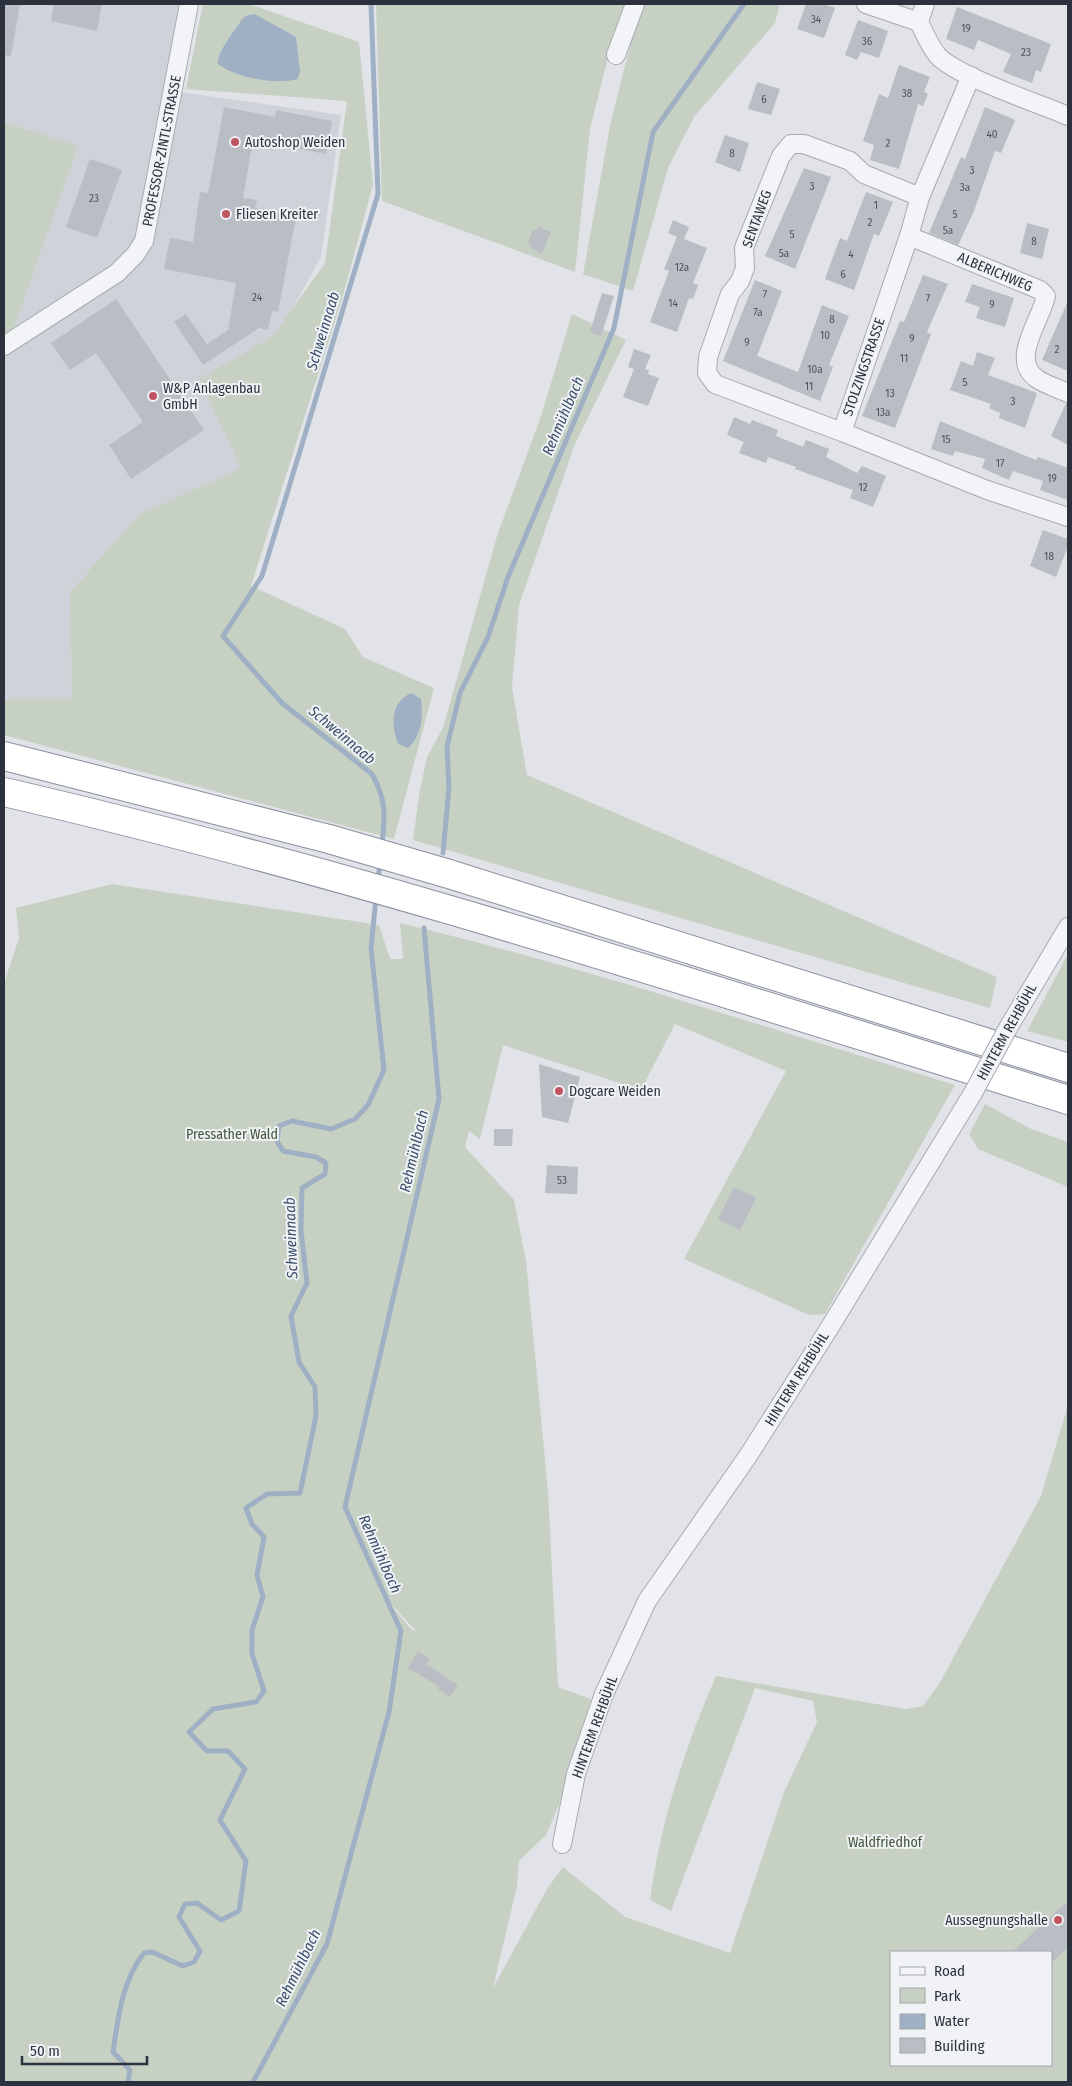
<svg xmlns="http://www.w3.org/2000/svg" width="1072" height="2086" font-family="'Fira Sans Condensed',sans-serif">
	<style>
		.built { fill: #cfd2d9 }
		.green { fill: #c6d1c3; fill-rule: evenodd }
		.water { fill: #a0b0c4 }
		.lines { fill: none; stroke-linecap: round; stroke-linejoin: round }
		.stream { stroke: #a0b0c4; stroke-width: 5 }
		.building { fill: #b9bdc4 }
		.street-casing { stroke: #a7aab1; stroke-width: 20 }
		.highway-casing { stroke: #8a919d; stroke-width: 30 }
		.street { stroke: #f3f4f7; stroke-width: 18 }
		.highway { stroke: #fff; stroke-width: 28 }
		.street-bridge-casing { stroke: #a7aab1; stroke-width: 20; stroke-linecap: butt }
		.street-bridge { stroke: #f3f4f7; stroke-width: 18 }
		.poi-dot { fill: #be5561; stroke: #f0f2f5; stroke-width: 2 }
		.labels { text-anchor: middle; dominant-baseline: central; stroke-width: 4; stroke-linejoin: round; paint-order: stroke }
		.number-label { font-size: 11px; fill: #4e545f }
		.poi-label { font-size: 14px; fill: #2b313d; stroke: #f0f2f5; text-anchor: start }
		.street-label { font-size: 14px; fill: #2b313d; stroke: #f0f2f5 }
		.park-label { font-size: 14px; fill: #3f573a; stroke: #f0f2f5 }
		.water-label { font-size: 15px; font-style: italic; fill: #3a4f6c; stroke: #f0f2f5 }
	</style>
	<rect width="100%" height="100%" fill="#e1e3e8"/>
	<polygon class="built" points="4,4 183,4 173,91 341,115 321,257 275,340 199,379 242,468 140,515 70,592 72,699 4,699"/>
	<g class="green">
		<polygon points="203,4 249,4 359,42 373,185 342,299 251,586 345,629 363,657 434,688 394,839 4,735 4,699 72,699 70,592 139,515 241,468 199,379 272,337 325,263 347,101 186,89"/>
		<polygon points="376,4 626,4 614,33 590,129 575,272 382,201"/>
		<polygon points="642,4 780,4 775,23 694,117 668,168 633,291 583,274 611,121 637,18"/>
		<polygon points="4,122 78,146 14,327 4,336"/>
		<polygon points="572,314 626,340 575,444 519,605 512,687 527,775 997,977 990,1008 413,840 419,795 427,757 443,728 497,536 540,419"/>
		<path d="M112,884L379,925L390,959H403L400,923C588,968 771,1029 955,1085L825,1314L809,1315L684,1259L786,1071L675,1024L641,1090L503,1045L480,1139L469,1131L465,1147L514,1200L526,1261L548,1491L558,1687L591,1699L559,1805L546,1835L519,1861L517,1886L493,1988L547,1889L563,1867L625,1917L730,1953L784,1792L817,1722L813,1701L755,1688L671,1911L650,1900C660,1823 685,1747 716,1676L905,1709L923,1706L939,1684L1041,1496L1068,1405V2082H4V983L19,938L16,908ZM370,1581L416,1631L412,1630ZM891,1952H1051V2065H891Z"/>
		<polygon points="1068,954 1068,1042 1027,1031"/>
		<polygon points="985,1104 1031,1129 1068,1142 1068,1187 978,1149 969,1134"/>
	</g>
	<g class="water">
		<path d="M255,14L296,37L300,71L298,79C275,85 236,78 218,64C216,53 236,29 243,18L248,15Z"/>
		<path d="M411,693L421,699C423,717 422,735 408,748L398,744C391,724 390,703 411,693Z"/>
	</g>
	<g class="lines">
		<g class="stream">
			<path d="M371,4L378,194L262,576L223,636L282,703L372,774C387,801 385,816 382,845"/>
			<polyline points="443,853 449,788 447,747 460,693 488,637 508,577 614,328 653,132 744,4"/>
			<polyline points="378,880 380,861"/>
			<path d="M128,2082L130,2070L113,2052C118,2018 122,1981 144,1953L152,1952L183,1966L194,1962L200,1951L179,1917L185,1904L197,1903L221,1920L239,1911L246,1861L220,1820L245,1769L228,1751H207L189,1732L213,1709L256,1702L264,1691L252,1654V1630L263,1597L257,1575L264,1537L252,1524L246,1508L267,1494L300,1493L316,1416L315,1387L299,1362L291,1316L307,1283L301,1231L302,1188L325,1174L326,1163L316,1157L283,1151L277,1141L279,1126L292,1121L331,1129L355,1119L368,1105L384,1070L371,948L376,898"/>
			<polyline points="253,2082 327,1944 389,1712 401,1631 345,1507 439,1099 424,928"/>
		</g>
	</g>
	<g class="building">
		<polygon points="4,4 20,4 11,56 4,55"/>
		<polygon points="54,4 102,4 97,31 51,21"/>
		<polygon points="806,4 823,4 835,8 824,38 797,29"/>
		<polygon points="957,7 1051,44 1041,72 1036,70 1032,83 1003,72 1011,54 978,40 974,50 946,39"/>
		<polygon points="858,20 888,31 879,58 861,52 857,60 845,55"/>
		<polygon points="899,65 930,77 924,92 928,94 923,106 918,104 899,169 870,160 874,145 863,141 879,94 888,98"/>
		<polygon points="757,82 780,89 771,115 748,109"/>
		<polygon points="224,107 275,117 276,110 332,121 326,154 253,140 243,198 257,200 255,208 296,217 278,312 272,311 268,330 259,328 203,365 174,322 186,314 207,344 228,330 236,283 164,269 170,238 193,242 200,192 208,193"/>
		<polygon points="985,107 1015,120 1001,153 995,151 974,211 958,245 929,233 961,157 965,159"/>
		<polygon points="725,135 749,143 740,172 715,162"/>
		<polygon points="90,159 122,170 97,238 66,227"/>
		<polygon points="804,168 831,177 795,269 765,256"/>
		<polygon points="866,192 893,202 879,236 874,234 854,290 825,279 840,238 847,241"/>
		<polygon points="673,220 689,227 684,239 707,248 693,283 698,285 693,299 689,298 677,332 650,322 669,271 664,269 677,237 668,233"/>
		<polygon points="1027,223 1049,229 1042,259 1020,253"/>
		<polygon points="538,227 551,232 542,253 530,248 531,245 528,243 533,229 537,231"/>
		<polygon points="923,275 948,284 927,332 931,334 895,428 862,416 900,321 904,322"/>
		<polygon points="755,280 782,291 757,356 798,372 822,305 849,316 829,365 833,367 820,401 723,361"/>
		<polygon points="972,284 1014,298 1005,327 976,318 980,307 965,302"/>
		<polygon points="602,293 614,296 601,336 590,332"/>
		<polygon points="116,299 204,430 131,479 109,445 143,422 96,353 70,370 51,343"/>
		<polygon points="1067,303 1068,303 1068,371 1042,360"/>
		<polygon points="634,349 651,355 645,369 649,370 648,374 659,378 648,406 623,397 634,369 628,367"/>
		<polygon points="977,352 995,358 988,375 1037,393 1025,428 999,418 1000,413 989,408 991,404 950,390 961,361 973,366"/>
		<polygon points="1066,403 1068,404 1068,445 1051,436"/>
		<polygon points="734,417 750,424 752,420 778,430 776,436 803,447 806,440 829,449 826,457 857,473 862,466 886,476 873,507 850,498 853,490 795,469 796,467 768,457 766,463 739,453 744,442 727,435"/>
		<polygon points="940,421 1036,460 1038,457 1068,468 1068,500 1040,490 1043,481 1013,471 1009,480 982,468 985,459 955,451 953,456 931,449"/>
		<polygon points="1043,530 1068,539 1068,546 1056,577 1030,566"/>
		<polygon points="539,1064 580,1077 568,1123 542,1117"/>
		<polygon points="494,1129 513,1129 512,1146 494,1146"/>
		<polygon points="547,1165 578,1167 577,1194 545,1193"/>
		<polygon points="734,1187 756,1198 740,1230 718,1219"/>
		<polygon points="418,1651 430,1659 426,1664 458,1685 450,1697 438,1689 440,1687 408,1668"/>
		<polygon points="1068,1901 1068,1947 1051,1963 1051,1952 1012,1952"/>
	</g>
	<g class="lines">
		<g class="street-casing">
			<g id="street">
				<polyline points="866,4 919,22"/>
				<path d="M925,4L919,22C925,34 930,47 938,56C958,77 1038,103 1068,116"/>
				<polyline points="616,55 635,4"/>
				<polyline points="971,76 920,197 909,236 842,432 987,490 1068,517"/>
				<path d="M909,236L1040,290L1046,296C1041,320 1010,359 1036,378C1045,385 1058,388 1068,393"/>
				<polyline points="4,346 117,273 135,255 144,241 189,4"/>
				<polyline points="842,432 715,384 707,373 708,357 730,294 740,281 745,268 744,248 781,156 791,144 804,144 850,161 864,174 920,197"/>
				<polyline points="1008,1028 1068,927"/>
				<polyline points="562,1844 576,1774 604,1694 647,1601 748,1456 830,1327 973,1093"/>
			</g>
		</g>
		<g class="highway-casing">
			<g id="highway">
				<polyline points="4,756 329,839 449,874 1068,1068"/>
				<path d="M4,792C364,875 715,991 1068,1100"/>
			</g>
		</g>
		<use href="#street" class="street"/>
		<use href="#highway" class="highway"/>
		<g class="street-bridge-casing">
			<polyline id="street-bridge" points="973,1093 1008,1028"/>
		</g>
		<use href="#street-bridge" class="street-bridge"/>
	</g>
	<g class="poi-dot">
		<circle cx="235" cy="142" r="5"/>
		<circle cx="226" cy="214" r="5"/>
		<circle cx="153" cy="396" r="5"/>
		<circle cx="559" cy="1091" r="5"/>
		<circle cx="1058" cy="1920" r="5"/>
	</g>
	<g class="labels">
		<g class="number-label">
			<text x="816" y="19">34</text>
			<text x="966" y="28">19</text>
			<text x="867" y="41">36</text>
			<text x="1026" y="52">23</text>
			<text x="907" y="93">38</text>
			<text x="764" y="99">6</text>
			<text x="992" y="134">40</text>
			<text x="888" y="143">2</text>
			<text x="732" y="153">8</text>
			<text x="972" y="170">3</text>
			<text x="812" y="186">3</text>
			<text x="965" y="187">3a</text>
			<text x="94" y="198">23</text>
			<text x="876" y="205">1</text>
			<text x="955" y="214">5</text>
			<text x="870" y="222">2</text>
			<text x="948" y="230">5a</text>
			<text x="792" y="234">5</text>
			<text x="1034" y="241">8</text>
			<text x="784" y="253">5a</text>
			<text x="851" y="254">4</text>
			<text x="682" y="267">12a</text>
			<text x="843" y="274">6</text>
			<text x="765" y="294">7</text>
			<text x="257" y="297">24</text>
			<text x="928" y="298">7</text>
			<text x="673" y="303">14</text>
			<text x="992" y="304">9</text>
			<text x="758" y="312">7a</text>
			<text x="832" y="319">8</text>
			<text x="825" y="335">10</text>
			<text x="912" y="338">9</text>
			<text x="747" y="342">9</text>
			<text x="1057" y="349">2</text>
			<text x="904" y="358">11</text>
			<text x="815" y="369">10a</text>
			<text x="965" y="382">5</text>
			<text x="809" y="386">11</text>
			<text x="890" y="393">13</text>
			<text x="1013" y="401">3</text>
			<text x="883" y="412">13a</text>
			<text x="946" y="439">15</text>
			<text x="1000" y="463">17</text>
			<text x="1052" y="478">19</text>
			<text x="863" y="487">12</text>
			<text x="1049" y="556">18</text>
			<text x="562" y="1180">53</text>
		</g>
		<g class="poi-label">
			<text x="245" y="142">Autoshop Weiden</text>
			<text x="236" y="214">Fliesen Kreiter</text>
			<text x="163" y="388">W&amp;P Anlagenbau<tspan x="163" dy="16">GmbH</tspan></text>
			<text x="569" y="1091">Dogcare Weiden</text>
			<text x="1048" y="1920" text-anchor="end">Aussegnungshalle</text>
		</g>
		<g class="street-label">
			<text transform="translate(162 151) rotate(-79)">PROFESSOR-ZINTL-STRASSE</text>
			<text transform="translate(757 219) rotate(-70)">SENTAWEG</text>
			<text transform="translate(995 272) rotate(23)">ALBERICHWEG</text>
			<text transform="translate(864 367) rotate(-71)">STOLZINGSTRASSE</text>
			<text transform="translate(1007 1032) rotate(-61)">HINTERM REHBÜHL</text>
			<text transform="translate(797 1379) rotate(-58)">HINTERM REHBÜHL</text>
			<text transform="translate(595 1727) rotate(-70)">HINTERM REHBÜHL</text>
		</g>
		<g class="park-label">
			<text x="232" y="1134">Pressather Wald</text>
			<text x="885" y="1842">Waldfriedhof</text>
		</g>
		<g class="water-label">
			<text transform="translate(323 331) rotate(-73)">Schweinnaab</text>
			<text transform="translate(563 416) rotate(-67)">Rehmühlbach</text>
			<text transform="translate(342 735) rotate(40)">Schweinnaab</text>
			<text transform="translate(414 1151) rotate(-77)">Rehmühlbach</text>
			<text transform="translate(291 1238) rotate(-92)">Schweinnaab</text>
			<text transform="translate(380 1554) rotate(66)">Rehmühlbach</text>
			<text transform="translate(298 1968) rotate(-64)">Rehmühlbach</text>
		</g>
	</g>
	<rect width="1072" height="2086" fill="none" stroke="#2b313d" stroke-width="10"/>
	<rect x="890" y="1951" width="162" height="115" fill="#f0f2f5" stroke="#a1a5ab"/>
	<rect x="900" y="1967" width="25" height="8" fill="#f3f4f7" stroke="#a1a5ab"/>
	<text x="934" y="1976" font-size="15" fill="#2b313d">Road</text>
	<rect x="900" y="1988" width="25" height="15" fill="#c6d1c3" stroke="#a1a5ab"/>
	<text x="934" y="2001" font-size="15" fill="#2b313d">Park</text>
	<rect x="900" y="2014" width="25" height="15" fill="#a0b0c4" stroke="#a1a5ab"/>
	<text x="934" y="2026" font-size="15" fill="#2b313d">Water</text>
	<rect x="900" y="2038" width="25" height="15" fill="#b9bdc4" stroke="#a1a5ab"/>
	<text x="934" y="2051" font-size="15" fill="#2b313d">Building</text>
	<path d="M22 2056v8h125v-8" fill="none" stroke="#2b313d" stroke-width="2.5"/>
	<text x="30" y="2056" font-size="15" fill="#2b313d" stroke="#f0f2f5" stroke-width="4" paint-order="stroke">50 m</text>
</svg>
